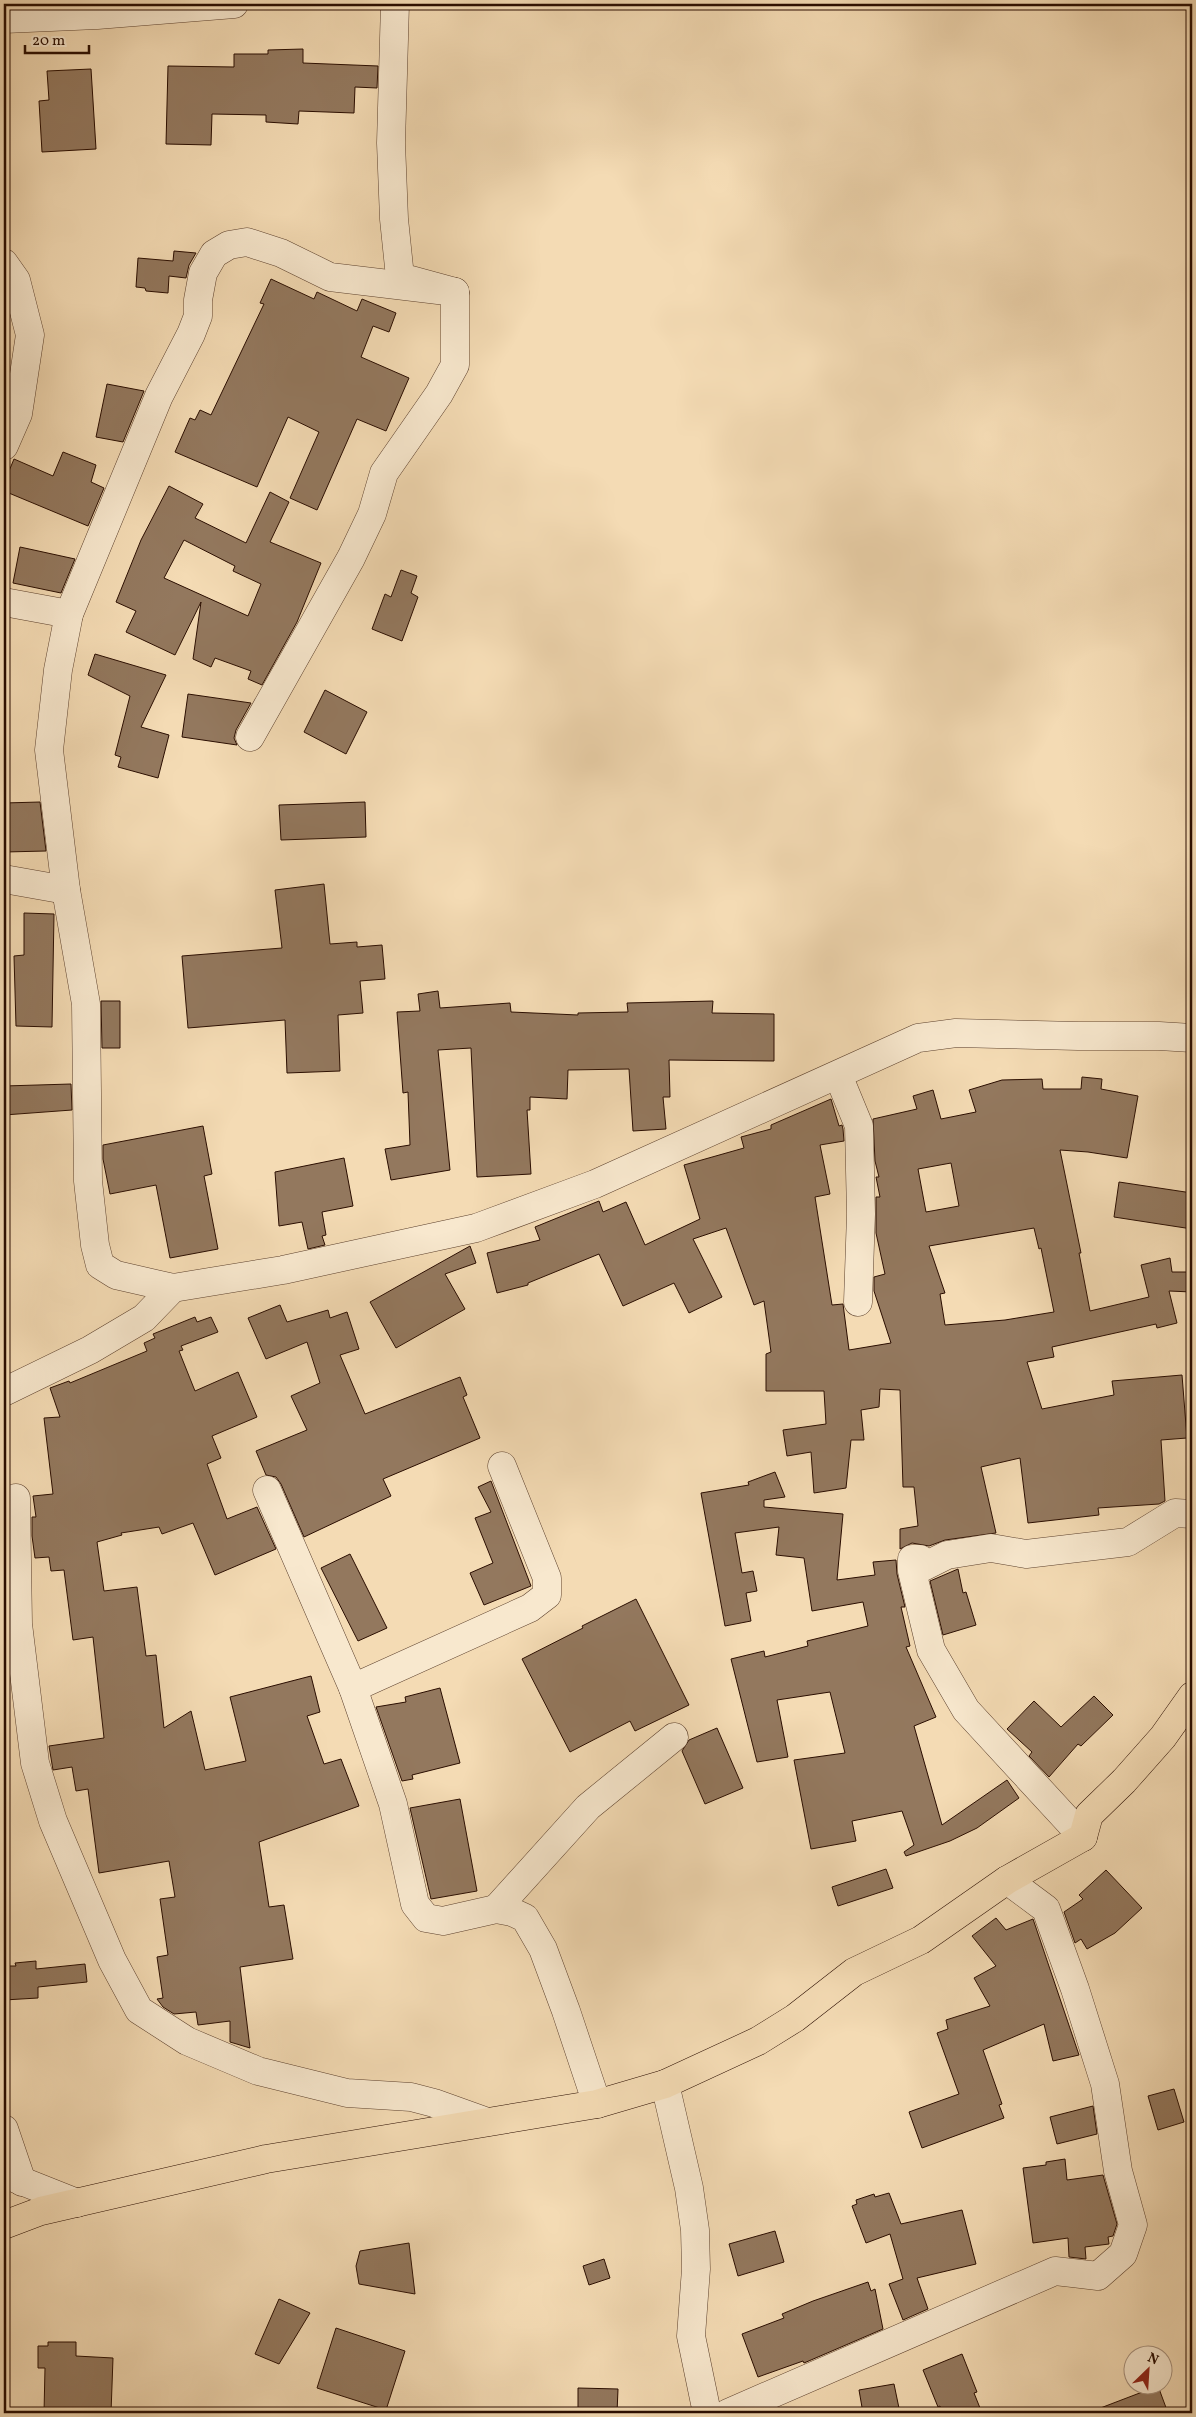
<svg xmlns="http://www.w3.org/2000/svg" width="1196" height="2417" font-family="Vollkorn,serif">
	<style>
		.building { fill: #93785e; stroke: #2a0d00; fill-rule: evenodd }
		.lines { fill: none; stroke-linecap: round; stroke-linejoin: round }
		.minor-casing { stroke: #5c402d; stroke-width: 29 }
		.major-casing { stroke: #2a0d00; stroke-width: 29 }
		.minor { stroke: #f8e8ce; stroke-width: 28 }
		.major { stroke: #f4dbb4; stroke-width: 28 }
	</style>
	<rect width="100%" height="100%" fill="#f4dbb4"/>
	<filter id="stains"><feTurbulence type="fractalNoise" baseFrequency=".004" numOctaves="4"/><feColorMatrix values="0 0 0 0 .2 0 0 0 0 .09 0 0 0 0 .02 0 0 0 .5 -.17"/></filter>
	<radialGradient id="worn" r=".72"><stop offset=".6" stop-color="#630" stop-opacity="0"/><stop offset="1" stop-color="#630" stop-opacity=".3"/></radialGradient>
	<g class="building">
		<polygon points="303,49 303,63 378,66 377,88 355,87 354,113 299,111 298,124 266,122 266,115 212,114 211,145 166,144 168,66 234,67 234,54 268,54 268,50"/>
		<polygon points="91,69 96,149 42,152 39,101 49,100 47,71"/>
		<polygon points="174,251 196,253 189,265 186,278 169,276 168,293 146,291 145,288 136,287 138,258 173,261"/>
		<polygon points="271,279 314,299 317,292 357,311 362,299 396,313 389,332 373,326 361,357 409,378 386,431 357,419 317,510 290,498 319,432 288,417 257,487 175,452 190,418 195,420 200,410 211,415 264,304 260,303"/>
		<polygon points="107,384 144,391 123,442 96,437"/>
		<polygon points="63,452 96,465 91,482 104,488 88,526 4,491 4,483 14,459 53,476"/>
		<path d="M169,486L203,504L195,518L246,543L270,492L289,502L270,542L321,563L297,622L262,685L248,679L251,671L215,658L211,667L193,659L201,602L175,655L126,632L136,611L116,602L141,540ZM184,540L235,566L233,571L261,584L248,616L164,578Z"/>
		<polygon points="20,547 75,559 61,593 13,583"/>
		<polygon points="401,570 417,576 411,593 418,597 402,641 372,629 385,594 391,597"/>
		<polygon points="95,654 166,675 141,727 169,735 158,778 118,767 121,757 115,755 130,696 88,675"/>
		<polygon points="325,690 367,712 346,754 304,732"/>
		<polygon points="188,694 251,703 236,730 234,738 237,745 182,737"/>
		<polygon points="40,802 46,851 5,852 4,803"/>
		<polygon points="365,802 366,837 281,840 279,805"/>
		<polygon points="324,884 330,944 357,942 357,947 382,945 385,979 360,981 363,1013 338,1015 340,1071 287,1073 285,1020 188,1028 182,956 282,948 275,890"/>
		<polygon points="24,913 54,914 52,1027 16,1026 14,956 24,955"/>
		<polygon points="438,991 440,1008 510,1003 511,1012 578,1015 578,1013 628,1012 627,1003 713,1001 712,1013 774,1014 774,1061 669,1060 670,1097 663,1097 666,1129 633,1131 629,1069 568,1070 567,1099 530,1097 530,1110 527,1110 531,1174 477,1177 471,1048 438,1050 450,1170 391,1180 385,1149 410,1145 408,1092 403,1093 397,1012 420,1011 418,994"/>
		<polygon points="101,1001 120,1001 120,1048 102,1048"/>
		<path d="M1082,1077L1102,1079L1101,1089L1138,1096L1127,1158L1088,1152L1060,1150L1081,1253H1079L1090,1311L1149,1297L1141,1265L1170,1258L1172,1272H1192V1292L1169,1291L1177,1323L1157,1328L1156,1324L1052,1347L1054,1357L1027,1362L1042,1409L1114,1395L1112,1381L1182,1375L1187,1438L1161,1440L1165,1501L1159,1504L1098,1508L1099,1515L1028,1523L1020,1458L981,1467L996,1533L945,1540L929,1546L912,1543L900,1549V1529L918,1526L914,1487H903L900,1390L880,1389L879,1407L861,1410L864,1440H851L846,1488L814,1493L811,1452L787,1456L783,1430L826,1424L824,1391H766V1354L771,1352L764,1301L754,1305L726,1228L693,1239L722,1297L689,1313L674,1283L623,1306L599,1254L528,1283V1285L497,1293L487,1253L540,1240L535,1227L599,1201L603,1212L626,1202L645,1245L700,1219L684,1165L744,1148L741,1137L771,1129V1125L831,1099L839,1126L842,1125L843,1129L844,1141L820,1145L830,1194L815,1197L832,1305L843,1304L849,1350L891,1343L874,1291V1277L885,1274L876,1233V1197H880L876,1177H879L875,1161L873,1119L917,1109L913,1096L933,1090L941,1119L976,1112L969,1090L1002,1080L1042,1079L1043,1089H1081ZM951,1163L959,1206L926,1212L918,1169ZM1034,1228L1039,1249L1041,1248L1054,1312L1005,1320L945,1325L940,1294L945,1293L929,1246Z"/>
		<polygon points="71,1084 72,1110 4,1115 4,1086"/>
		<polygon points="203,1126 212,1174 204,1176 218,1249 170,1258 156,1185 110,1194 103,1159 103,1145"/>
		<polygon points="344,1158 353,1206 322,1212 326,1235 322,1236 325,1245 308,1249 302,1222 279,1226 275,1172"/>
		<polygon points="1119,1182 1192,1193 1192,1229 1114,1217"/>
		<polygon points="470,1246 476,1263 445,1274 465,1309 396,1348 370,1302"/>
		<polygon points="280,1305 287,1322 328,1310 330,1318 347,1312 359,1349 340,1355 365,1414 460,1377 467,1395 463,1397 480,1438 383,1479 391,1496 304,1537 281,1484 276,1477 266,1475 256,1451 307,1430 291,1396 320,1383 307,1342 266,1359 248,1318"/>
		<polygon points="195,1317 197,1322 211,1317 218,1332 181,1346 183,1350 179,1351 195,1391 238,1372 257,1417 212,1436 221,1458 207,1464 227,1519 257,1507 276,1549 215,1575 193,1523 162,1534 159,1527 121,1533 122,1535 97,1542 104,1591 137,1587 146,1656 156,1655 164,1728 191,1711 205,1770 246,1761 230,1697 311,1676 320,1712 307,1716 324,1764 341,1759 359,1806 259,1842 269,1907 284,1905 293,1959 240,1967 250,2048 230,2042 230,2021 198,2025 196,2012 174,2014 163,2007 157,1999 163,1998 157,1957 168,1955 160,1899 175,1897 169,1861 99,1873 88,1789 76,1791 72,1767 53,1770 49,1746 104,1738 93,1637 73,1640 64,1570 51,1571 49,1557 35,1558 32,1536 32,1517 36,1517 33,1496 53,1494 44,1418 60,1417 50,1388 69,1381 70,1383 147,1351 144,1343 155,1338 153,1334"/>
		<polygon points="775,1472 785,1497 764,1500 764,1507 843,1514 837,1580 875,1575 873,1562 896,1560 897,1574 905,1607 901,1607 910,1646 906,1647 936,1717 914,1726 942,1825 1007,1780 1019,1798 977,1828 950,1841 906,1856 904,1852 914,1845 902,1811 852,1821 856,1841 811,1849 794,1760 845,1753 830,1692 777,1700 788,1757 757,1762 731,1659 764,1651 765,1657 808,1646 807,1641 868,1626 863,1602 812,1611 804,1558 776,1555 779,1527 735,1533 742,1573 753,1571 757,1591 746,1593 751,1621 725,1626 701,1493 749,1485 748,1482"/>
		<polygon points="491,1481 531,1586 484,1605 470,1573 493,1563 475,1518 491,1512 478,1487"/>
		<polygon points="350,1554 387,1628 358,1641 321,1568"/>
		<polygon points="958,1569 963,1593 966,1592 976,1625 943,1635 930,1581"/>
		<polygon points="636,1599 689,1705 635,1731 630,1721 570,1752 522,1659 583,1628 582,1626"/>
		<polygon points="440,1688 460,1763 412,1775 413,1779 402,1781 376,1707 406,1702 405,1697"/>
		<polygon points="1094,1696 1113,1715 1081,1746 1078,1744 1049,1777 1029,1756 1032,1752 1007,1729 1034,1701 1061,1727"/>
		<polygon points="717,1728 743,1788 705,1804 682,1751 689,1740"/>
		<polygon points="460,1799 477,1891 431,1899 410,1808"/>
		<polygon points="886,1869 893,1888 838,1906 832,1887"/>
		<polygon points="1106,1870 1142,1908 1115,1933 1087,1949 1081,1939 1075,1943 1064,1912 1083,1899 1079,1895"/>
		<polygon points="996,1918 1006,1930 1033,1919 1079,2055 1053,2061 1044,2024 983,2050 1002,2104 999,2105 1004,2118 922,2148 909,2112 959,2094 937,2033 948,2029 946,2020 990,2006 974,1978 996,1966 972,1936"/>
		<polygon points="36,1961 36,1969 85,1964 87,1982 38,1987 38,1998 4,2000 4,1966 16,1966 15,1963"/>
		<polygon points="1174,2089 1184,2122 1158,2130 1148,2096"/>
		<polygon points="1093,2106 1097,2134 1057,2144 1050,2117"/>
		<polygon points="1065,2159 1067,2180 1103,2175 1117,2224 1113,2236 1108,2237 1109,2244 1085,2247 1086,2259 1069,2257 1068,2238 1033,2243 1023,2168 1046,2165 1046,2162"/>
		<polygon points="889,2193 901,2224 962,2210 976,2264 917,2278 928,2309 903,2320 889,2284 903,2279 890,2234 866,2243 852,2206 857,2204 856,2200 874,2194 875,2197"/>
		<polygon points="775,2231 784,2262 738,2276 729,2244"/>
		<polygon points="409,2243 415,2294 359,2284 356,2266 360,2251"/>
		<polygon points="604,2259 610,2278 589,2285 583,2266"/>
		<polygon points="868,2282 871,2291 875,2289 883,2329 804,2363 803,2361 758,2377 742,2334 784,2318 782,2314 813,2301"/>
		<polygon points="279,2299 310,2313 279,2364 255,2354"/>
		<polygon points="336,2328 405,2351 386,2410 317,2388"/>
		<polygon points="48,2342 76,2342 76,2356 113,2358 111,2413 44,2413 45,2368 38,2368 38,2346 48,2346"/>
		<polygon points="962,2354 977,2392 974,2393 982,2413 942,2413 940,2406 938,2407 923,2370"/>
		<polygon points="894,2384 900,2413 863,2413 859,2390"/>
		<polygon points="1158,2386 1168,2413 1091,2413 1090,2412"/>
		<polygon points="578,2388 618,2389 617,2413 578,2413"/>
	</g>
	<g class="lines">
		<g class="minor-casing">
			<g id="minor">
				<polyline points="4,19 97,15 234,4"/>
				<polyline points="4,263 16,280 30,335 18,414 4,446"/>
				<polyline points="455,292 330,277 281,253 247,242 229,245 214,254 203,273 198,300 198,316 191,334 159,396 69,614 58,670 49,750 66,890 86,1004 88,1181 95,1245 100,1265 116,1275 173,1288 283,1270 476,1228 595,1184 918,1038 956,1033 1078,1036 1159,1036 1192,1038"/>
				<polyline points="4,602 69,614"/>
				<polyline points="250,737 351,558 372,514 384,473 439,394 455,365 455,292 400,277 394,219 391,143 395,4"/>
				<polyline points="4,879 66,890"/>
				<polyline points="838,1075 859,1126 861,1214 858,1302"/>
				<polyline points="4,1392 90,1350 144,1318 173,1288"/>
				<polyline points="267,1490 353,1688 393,1804 415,1904 426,1918 443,1921 496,1909 512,1912 525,1918 543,1949 566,2011 597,2104"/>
				<polyline points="16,1498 18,1624 35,1763 53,1821 112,1960 139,2010 187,2041 258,2071 347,2093 411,2097 434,2103 487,2122"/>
				<polyline points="353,1688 530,1608 547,1595 547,1578 502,1466"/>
				<polyline points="1083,1837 966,1710 931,1650 912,1571 912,1559 920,1559 919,1569 947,1555 991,1548 1026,1554 1128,1542 1175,1513 1192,1514"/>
				<polyline points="496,1909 588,1807 674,1737"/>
				<polyline points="665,2084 689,2188 695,2230 696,2269 691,2336 707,2413"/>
				<polyline points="4,2129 22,2182"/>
				<polyline points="4,2174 77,2203"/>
				<polyline points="728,2413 1055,2271 1098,2276 1123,2254 1133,2225 1118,2171 1105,2084 1075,1989 1046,1909 1007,1880"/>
			</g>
		</g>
		<g class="major-casing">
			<polyline id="major" points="4,2225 41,2211 266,2159 597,2104 665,2084 758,2041 795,2018 854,1972 921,1940 1007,1880 1083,1837 1089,1815 1124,1781 1163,1737 1192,1696"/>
		</g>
		<use href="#minor" class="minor"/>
		<use href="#major" class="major"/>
	</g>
	<rect width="1196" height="2417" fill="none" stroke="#f4dbb4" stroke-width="20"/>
	<rect x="5" y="5" width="1186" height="2407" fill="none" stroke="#2a0d00" stroke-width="2.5"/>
	<rect x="10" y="10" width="1176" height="2397" fill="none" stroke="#2a0d00"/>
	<g transform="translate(1148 2370) rotate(25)"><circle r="24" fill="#f8e8ce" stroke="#a6907c"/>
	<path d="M0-4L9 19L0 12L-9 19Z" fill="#8f2418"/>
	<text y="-8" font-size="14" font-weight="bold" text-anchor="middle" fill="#2a0d00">N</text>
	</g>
	<path d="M25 45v8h64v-8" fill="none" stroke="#2a0d00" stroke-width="2.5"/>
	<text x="32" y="45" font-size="15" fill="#2a0d00" stroke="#f8e8ce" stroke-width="4" paint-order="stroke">20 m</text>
	<rect width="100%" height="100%" filter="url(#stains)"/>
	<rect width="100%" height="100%" fill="url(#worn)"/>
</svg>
